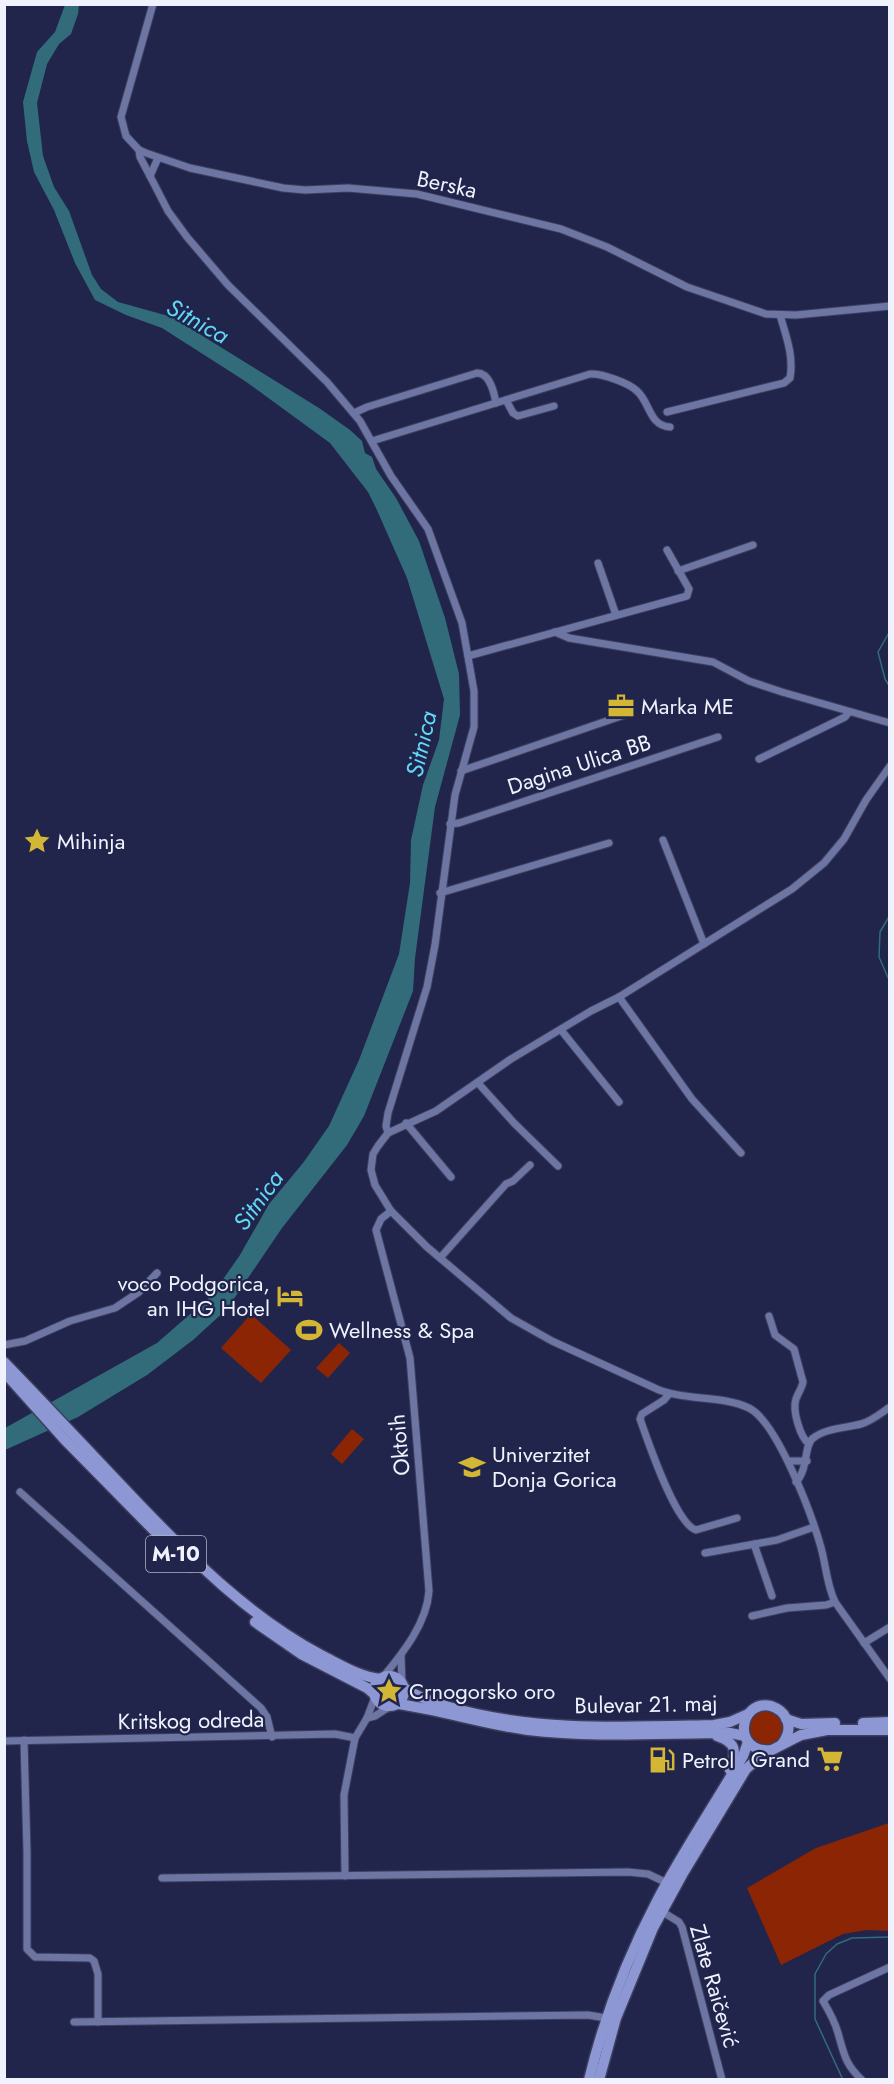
<svg xmlns="http://www.w3.org/2000/svg" width="894" height="2084" font-family="Jost,sans-serif">
	<style>
		.green { fill: #8c2503 }
		.water { fill: #326c7b }
		.lines { fill: none; stroke-linecap: round; stroke-linejoin: round }
		.stream { stroke: #326c7b; stroke-width: 1.5 }
		.street-casing { stroke: #3d3f5e; stroke-width: 9 }
		.primary-casing { stroke: #3d3f5e; stroke-width: 13 }
		.street { stroke: #6d75a3; stroke-width: 7 }
		.primary { stroke: #8c97d3; stroke-width: 10 }
		.labels { text-anchor: middle; dominant-baseline: central; stroke-width: 4.5; stroke-linejoin: round; paint-order: stroke }
		.shield { fill: #21254c; stroke: #b2b5c8; stroke-width: 1.5 }
		.shield-label { font-size: 21px; font-weight: bold; fill: #f0f3fd }
		.street-label { font-size: 22px; fill: #f0f3fd; stroke: #21254c }
		.poi-label { font-size: 22px; fill: #f0f3fd; stroke: #21254c; text-anchor: start }
		.water-label { font-size: 24px; font-style: italic; fill: #60d9f6; stroke: #21254c }
	</style>
	<rect width="100%" height="100%" fill="#21254c"/>
	<g class="green">
		<polygon points="251,1314 291,1350 261,1383 221,1348"/>
		<polygon points="339,1343 350,1353 328,1378 316,1368"/>
		<polygon points="352,1429 364,1439 342,1464 331,1454"/>
		<circle cx="766" cy="1728" r="18"/>
		<polygon points="889,1823 889,1931 867,1930 843,1934 781,1965 747,1888 816,1848"/>
	</g>
	<polygon class="water" points="65,5 79,5 78,14 71,34 59,44 47,64 37,103 43,156 54,187 69,211 92,275 101,289 118,302 172,317 319,408 350,430 362,441 365,453 372,457 376,469 396,498 419,541 445,618 459,674 460,715 435,807 415,958 413,991 364,1116 347,1145 282,1228 227,1309 193,1340 147,1375 78,1417 5,1450 5,1428 157,1343 212,1295 240,1255 269,1204 303,1163 329,1126 359,1060 399,954 410,883 411,840 423,785 439,740 444,699 407,578 376,508 368,492 330,443 245,381 162,328 126,315 95,300 75,263 54,210 34,172 27,141 23,102 37,52 55,32"/>
	<g class="lines">
		<g class="stream">
			<polyline points="890,631 878,652 885,679 890,687"/>
			<polyline points="890,915 880,932 879,957 890,982"/>
			<polyline points="843,2080 815,2019 815,1974 826,1954 837,1944 852,1938 890,1937"/>
		</g>
		<g class="street-casing">
			<g id="street">
				<polyline points="153,4 121,117 126,136 139,150 146,153 190,168 283,188 305,190 348,188 417,194 561,229 607,247 687,287 766,314 796,315 890,306"/>
				<polyline points="139,150 140,157 150,176"/>
				<polyline points="158,158 150,176 168,211 187,237 228,285 327,382 360,421 391,476 428,529 462,623 474,691 474,727 455,795 435,945 427,987 388,1113 386,1126 388,1133"/>
				<polyline points="506,400 513,413 518,416 554,406"/>
				<path d="M667,412L784,383L790,378C794,356 786,336 780,315"/>
				<path d="M354,413L367,407L477,373C490,373 494,392 496,403"/>
				<path d="M372,441L590,374C601,373 629,383 637,391C650,402 649,426 670,427"/>
				<polyline points="598,563 616,615"/>
				<polyline points="678,571 753,545"/>
				<polyline points="555,632 569,638 713,662 749,681 782,692 890,723"/>
				<polyline points="468,656 687,596 689,589 667,550"/>
				<polyline points="759,759 845,717 849,712"/>
				<path d="M890,766L866,800L844,839L824,863L792,889L619,997L591,1011L511,1059L436,1111L388,1133L378,1146L373,1154L371,1170L375,1185L391,1211L427,1247L511,1318L552,1341L659,1390C688,1401 721,1395 749,1408C777,1422 811,1513 820,1544C826,1563 826,1583 835,1602L890,1679"/>
				<polyline points="461,771 627,714"/>
				<polyline points="450,824 459,823 718,737"/>
				<polyline points="663,840 704,944"/>
				<polyline points="440,893 609,843"/>
				<polyline points="619,997 692,1099 741,1153"/>
				<polyline points="561,1030 619,1102"/>
				<polyline points="478,1083 514,1123 558,1166"/>
				<polyline points="406,1123 451,1177"/>
				<polyline points="440,1258 506,1184 513,1181 530,1165"/>
				<path d="M769,1316L775,1335L794,1349L803,1382C802,1388 798,1393 796,1399C792,1410 800,1437 809,1444"/>
				<polyline points="4,1345 25,1341 70,1321 115,1308 139,1292 157,1273"/>
				<path d="M669,1394L664,1400L642,1414L640,1419C648,1441 675,1523 696,1530L737,1518"/>
				<polyline points="789,1461 807,1461"/>
				<path d="M796,1482C808,1470 804,1447 812,1439C825,1428 846,1428 861,1424C872,1421 881,1413 890,1407"/>
				<polyline points="20,1492 261,1708 267,1717 272,1737"/>
				<polyline points="754,1544 772,1596"/>
				<polyline points="705,1553 777,1540 814,1527"/>
				<polyline points="752,1616 787,1608 826,1605 835,1602"/>
				<polyline points="864,1643 890,1627"/>
				<polyline points="401,1655 402,1684"/>
				<path d="M383,1677C403,1653 427,1623 429,1591L410,1358L376,1230L381,1219L391,1211"/>
				<polyline points="367,1718 375,1716 389,1707"/>
				<polyline points="24,1740 27,1852 27,1949 35,1957 90,1958 94,1961 98,1974 98,2022"/>
				<polyline points="4,1741 335,1734 355,1738 367,1718 375,1697"/>
				<polyline points="345,1876 344,1795 355,1738"/>
				<polyline points="162,1878 628,1872 648,1874 667,1883"/>
				<polyline points="661,1911 679,1922 682,1927 722,2080"/>
				<polyline points="74,2022 588,2015 606,2018"/>
				<path d="M862,2080C845,2064 844,2054 838,2033C835,2022 829,2011 823,2001L829,1995L890,1967"/>
			</g>
		</g>
		<g class="primary-casing">
			<g id="primary">
				<path d="M4,1362C50,1409 94,1457 140,1505C195,1562 250,1617 321,1655C341,1665 358,1676 380,1679"/>
				<polyline points="4,1372 64,1439 190,1567"/>
				<polyline points="255,1622 301,1654 367,1688 374,1694"/>
				<circle cx="389" cy="1691" r="15"/>
				<path d="M403,1687C417,1697 433,1702 449,1707C534,1732 627,1727 714,1725L730,1722L748,1714"/>
				<path d="M398,1704C442,1710 483,1724 528,1730C595,1738 663,1733 730,1733L745,1736"/>
				<polyline points="786,1719 801,1724 835,1723"/>
				<polyline points="863,1723 890,1722"/>
				<path d="M717,1736C738,1743 736,1752 730,1770"/>
				<path d="M771,1750C732,1754 738,1699 771,1706C777,1708 783,1712 786,1718C791,1727 788,1736 782,1744"/>
				<path d="M589,2080C604,2017 628,1956 658,1899C684,1850 715,1804 743,1756L748,1742"/>
				<polyline points="599,2080 616,2018 653,1928 682,1875 746,1769 762,1755 801,1735 827,1730 890,1730"/>
			</g>
		</g>
		<use href="#street" class="street"/>
		<use href="#primary" class="primary"/>
	</g>
	<defs>
		<g id="office-bare" transform="scale(2.07)"><path d="M-6-3h4V-5.5h4V-3h4V5H-6ZM-1-4.5V-3h2v-1.5ZM-6 0V1H6V0Z" fill="#d3b635" stroke="#21254c" stroke-width="2.5" paint-order="stroke"/></g>
		<g id="sight-bare" transform="scale(2.07)"><path d="M0-6L1.8-2.2L6-1.7L2.9 1.2L3.7 5.4L0 3.3L-3.7 5.4L-2.9 1.2L-6-1.7L-1.8-2.2Z" fill="#d3b635" stroke="#21254c" stroke-width="2.5" paint-order="stroke"/></g>
		<g id="hotel-bare" transform="scale(2.07)"><path d="M-6-4.5h1.5V1H6V5H4.5V3h-9V5H-6ZM-4 0a1.8 1.8 0 1 1 3.6 0ZM.5 0V-2.5h3Q6-2.5 6 0Z" fill="#d3b635" stroke="#21254c" stroke-width="2.5" paint-order="stroke"/></g>
		<g id="stadium-bare" transform="scale(2.07)"><path d="M0-5a6.5 5 0 1 0 0 10a6.5 5 0 1 0 0-10ZM-3.5-1.8h7v3.6h-7Z" fill="#d3b635" stroke="#21254c" stroke-width="2.5" paint-order="stroke"/></g>
		<g id="university-bare" transform="scale(2.07)"><path d="M0-5L7-2L0 1L-7-2ZM-4 1L0 2.5L4 1V4Q0 6-4 4Z" fill="#d3b635" stroke="#21254c" stroke-width="2.5" paint-order="stroke"/></g>
		<g id="supermarket-bare" transform="scale(2.07)"><path d="M-6-5.5h2.5l.6 2H6L4.5 2H-2.5L-4.4-4H-6ZM-1.5 3.2a1.3 1.3 0 1 0 .1 0ZM3 3.2a1.3 1.3 0 1 0 .1 0Z" fill="#d3b635" stroke="#21254c" stroke-width="2.5" paint-order="stroke"/></g>
		<g id="fuel-bare" transform="scale(2.07)"><path d="M-5.5-6h7V0h2V4h1.3V-2.5L3-4.5l.8-.8L6-3V5H2.5V1h-1V6h-7ZM-4.2-4.7v3.2H.2V-4.7Z" fill="#d3b635" stroke="#21254c" stroke-width="2.5" paint-order="stroke"/></g>
	</defs>
	<g fill-rule="evenodd">
		<use href="#office-bare" x="621" y="706"/>
		<use href="#sight-bare" x="37" y="841"/>
		<use href="#hotel-bare" x="290" y="1296"/>
		<use href="#stadium-bare" x="309" y="1330"/>
		<use href="#university-bare" x="472" y="1467"/>
		<use href="#sight-bare" x="389" y="1691"/>
		<use href="#supermarket-bare" x="830" y="1759"/>
		<use href="#fuel-bare" x="662" y="1760"/>
	</g>
	<g class="labels">
		<rect class="shield" x="146" y="1536" width="60" height="36" rx="4.5"/>
		<g class="shield-label">
			<text x="176" y="1554">M-10</text>
		</g>
		<g class="street-label">
			<text transform="translate(447 184) rotate(12)">Berska</text>
			<text transform="translate(579 764) rotate(-18)">Dagina Ulica BB</text>
			<text transform="translate(399 1445) rotate(-95)">Oktoih</text>
			<text transform="translate(646 1704) rotate(-1)">Bulevar 21. maj</text>
			<text transform="translate(191 1720) rotate(-1)">Kritskog odreda</text>
			<text transform="translate(715 1986) rotate(74)">Zlate Raičević</text>
		</g>
		<g class="poi-label">
			<text x="641" y="706">Marka ME</text>
			<text x="57" y="841">Mihinja</text>
			<text x="270" y="1283" text-anchor="end">voco Podgorica,<tspan x="270" dy="25">an IHG Hotel</tspan></text>
			<text x="329" y="1330">Wellness &amp; Spa</text>
			<text x="492" y="1454">Univerzitet<tspan x="492" dy="25">Donja Gorica</tspan></text>
			<text x="409" y="1691">Crnogorsko oro</text>
			<text x="810" y="1759" text-anchor="end">Grand</text>
			<text x="682" y="1760">Petrol</text>
		</g>
		<g class="water-label">
			<text transform="translate(198 321) rotate(29)">Sitnica</text>
			<text transform="translate(421 744) rotate(-77)">Sitnica</text>
			<text transform="translate(258 1200) rotate(-54)">Sitnica</text>
		</g>
	</g>
	<rect width="894" height="2084" fill="none" stroke="#f0f3fd" stroke-width="12"/>
</svg>
